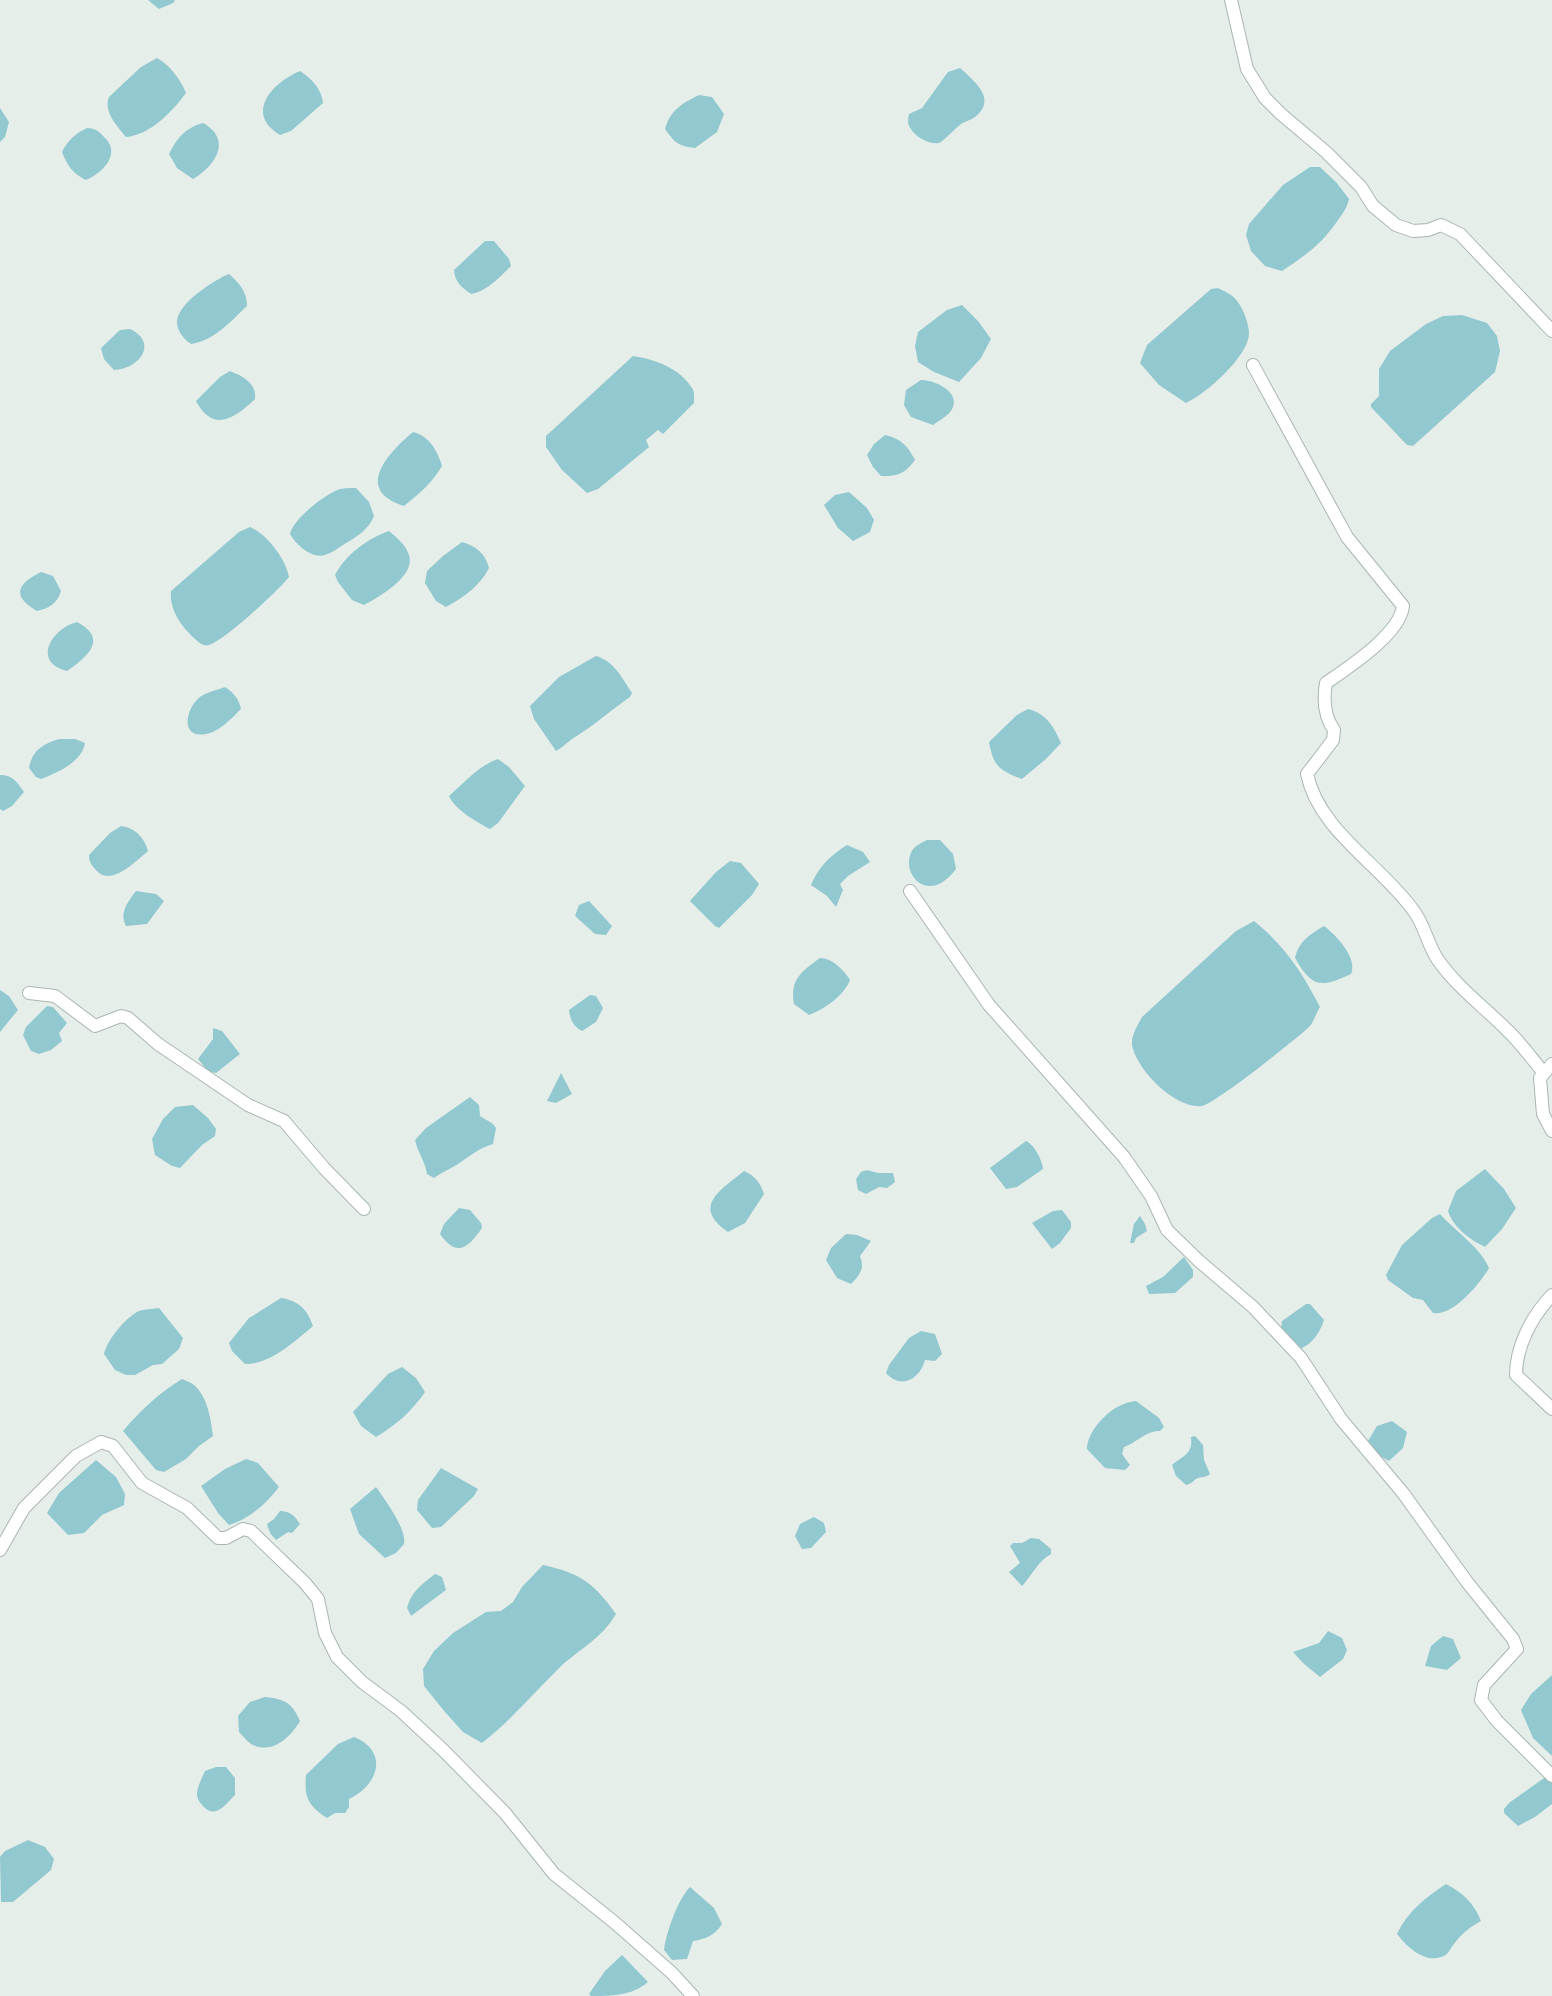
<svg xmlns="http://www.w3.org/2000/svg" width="1552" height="1996" font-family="Figtree,sans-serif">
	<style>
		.water { fill: #92c8cf }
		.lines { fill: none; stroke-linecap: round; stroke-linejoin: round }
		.minor-casing { stroke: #a9b6b1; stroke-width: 14 }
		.minor { stroke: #fff; stroke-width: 12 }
	</style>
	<rect width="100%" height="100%" fill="#e6eeea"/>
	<g class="water">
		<polygon points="148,0 175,0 173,3 159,9"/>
		<path d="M157,58C169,64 181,80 186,93C172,112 150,135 126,137C117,126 103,111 109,97L141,67Z"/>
		<path d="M960,68C974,81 998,99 975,117C971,120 966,121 961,124C954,129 948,137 941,142C933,147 915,137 911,129C907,124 908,120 909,114L922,108L948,72Z"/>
		<path d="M300,71C312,79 321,88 323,103L291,131L280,135C244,113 272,83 300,71Z"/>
		<path d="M699,95L712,97L724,114L717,132L695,148C678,146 675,143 665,129C670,110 683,103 699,95Z"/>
		<polygon points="0,108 9,122 5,137 0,142"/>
		<path d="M203,123C233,140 215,166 193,179L177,168L169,154C177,138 185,128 203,123Z"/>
		<path d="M87,128C94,128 99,131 104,137C122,153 103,173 86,180C73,174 67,165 62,152C68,140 75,134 87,128Z"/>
		<path d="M1310,167H1320L1336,182L1349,199C1347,208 1343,213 1338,220C1321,245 1307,254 1282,271L1265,266L1251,251L1246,235L1249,224L1283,185Z"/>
		<path d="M485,241H494L509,259L511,266C500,277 486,292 471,294C461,287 455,282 454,270Z"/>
		<path d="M229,274C239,283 247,291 247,306C230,322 215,340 191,344C182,338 173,326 179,314C186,299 214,280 229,274Z"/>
		<path d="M1218,288C1224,291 1233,295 1237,301C1243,308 1249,324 1249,333C1249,356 1206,394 1186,403L1159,385L1140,363L1147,345L1211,289Z"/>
		<polygon points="962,305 978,321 991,339 981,358 959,382 934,372 918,362 915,346 918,332 947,310"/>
		<polygon points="1462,315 1487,323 1497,336 1500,351 1495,372 1413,446 1407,445 1371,407 1371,404 1379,396 1379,369 1390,351 1426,324 1443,316"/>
		<path d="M130,329C159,343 139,369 114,370L104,359L101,348L120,330Z"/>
		<path d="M633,356C654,359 680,368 692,388C695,392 694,398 694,403L663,434L658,430L646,440L649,447L598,489L587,493L562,470L546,447V436Z"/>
		<path d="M230,371C243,376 257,384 255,399C234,419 213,433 196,401L220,377Z"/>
		<path d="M921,380C933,380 959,390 953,407C951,414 940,420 933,425L911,417L904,405L906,390Z"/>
		<path d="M413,432C429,436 437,450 442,466C432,483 419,494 404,506C353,490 388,453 413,432Z"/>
		<path d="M885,435C901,439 907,445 915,460C904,474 899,476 881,476L873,467L867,455L874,444Z"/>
		<path d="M356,488L369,502L374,516C368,530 358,536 346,543C340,547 332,553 325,555C312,559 296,545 290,534C293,519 325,494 340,489C344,488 351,488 356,488Z"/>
		<polygon points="849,492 867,508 874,520 870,532 853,541 838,528 824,505 835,495"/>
		<path d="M250,527C267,534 286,559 289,577C278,591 224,641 209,645C205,646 204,645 201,644C185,631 169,613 171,591L239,532Z"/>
		<path d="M389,531C397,538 406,545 409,555C416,576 379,597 364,605L352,600L338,582L335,575C346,554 367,539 389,531Z"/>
		<path d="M462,542C476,546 485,553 489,568C480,586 464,597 446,607L436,601L425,583L427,571L443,556Z"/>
		<path d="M41,572L53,576L61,591C57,604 49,608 37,611C11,596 17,584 41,572Z"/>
		<path d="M77,622C109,639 87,657 67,671C31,662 52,628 77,622Z"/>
		<path d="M596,656C614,661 622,678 632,693L630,697C610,711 592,727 572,739C566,743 562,748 556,751L534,719L530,706L559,677Z"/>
		<path d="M225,687C234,693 239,699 241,709C232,718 219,732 206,734C180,739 185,709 200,697C207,692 217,690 225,687Z"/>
		<path d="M1028,709C1047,714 1053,726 1061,743L1047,758L1022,779C1000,771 993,766 989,742L1017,715Z"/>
		<path d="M59,739H75L85,743C82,762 57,773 41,779L36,777L29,768C32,750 43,744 59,739Z"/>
		<path d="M498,759L509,767L525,786L498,823L490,829C477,822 455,810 449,796C465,782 478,766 498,759Z"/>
		<path d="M0,775C13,775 17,782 24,792L12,806L3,811L0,809Z"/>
		<path d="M121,826C135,828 144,837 148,851C137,860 112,886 98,872C92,866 89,863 89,855L110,833Z"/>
		<path d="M927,840H940L953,854L956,869C926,909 897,869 914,848C917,845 923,842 927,840Z"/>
		<path d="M847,845L863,852L870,862L848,876L840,884L843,890L836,907L827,896L811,885C819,866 830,856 847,845Z"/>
		<polygon points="730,861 741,863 759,884 752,895 719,928 715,926 690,901 716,872"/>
		<path d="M136,891L156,894L164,901L147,924L126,926C119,912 128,902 136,891Z"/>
		<polygon points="589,901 612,926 606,935 595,934 575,916 579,905"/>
		<path d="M1254,921C1285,946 1302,972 1320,1007C1316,1013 1314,1022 1309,1027C1295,1040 1216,1103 1202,1106C1176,1109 1140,1073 1133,1049C1129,1038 1137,1027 1142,1017L1236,931Z"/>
		<path d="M1324,926C1336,935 1358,958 1351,974C1321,988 1312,988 1295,958C1298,942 1310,934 1324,926Z"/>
		<path d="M820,958C832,958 844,970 850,980C843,997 824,1009 809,1015L794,1004C790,979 801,972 820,958Z"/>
		<polygon points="0,990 9,996 18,1010 0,1032"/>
		<path d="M590,995L596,996L603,1008L596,1022L582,1031C573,1026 570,1019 569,1010Z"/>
		<polygon points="47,1006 53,1007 67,1023 59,1033 62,1041 51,1050 39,1054 31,1051 23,1035 26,1027"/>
		<polygon points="213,1028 222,1031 240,1054 216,1073 208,1071 198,1059 213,1039"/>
		<polygon points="561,1073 572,1094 556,1103 547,1101"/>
		<path d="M470,1097L479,1105L480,1116L493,1124L496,1128L493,1144C479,1148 470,1156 458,1164C450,1169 442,1172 434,1178L427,1174C425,1161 418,1153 415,1140L426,1128Z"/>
		<polygon points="193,1105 208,1118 216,1129 215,1136 202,1145 180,1168 172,1166 155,1155 152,1139 163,1119 175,1107"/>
		<path d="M1026,1141C1034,1144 1042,1160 1043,1169L1017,1187L1006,1189L990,1168Z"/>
		<path d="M1485,1169L1504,1189L1516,1208L1502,1229L1485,1247C1470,1240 1453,1227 1448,1211L1456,1191Z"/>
		<polygon points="867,1170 878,1173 893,1173 895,1182 887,1188 879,1187 866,1194 858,1190 856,1179 861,1172"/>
		<path d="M744,1171C755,1176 760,1182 764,1194L745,1223L728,1232C691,1206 721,1190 744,1171Z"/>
		<path d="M459,1208L470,1210L481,1223L482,1228C468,1248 457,1258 440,1234L444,1224Z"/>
		<polygon points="1062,1210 1071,1222 1071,1228 1060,1243 1052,1249 1032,1223 1053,1211"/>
		<path d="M1440,1214C1455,1231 1481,1248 1489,1268C1480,1284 1452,1317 1433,1313L1423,1300L1413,1298L1388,1280L1386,1275L1402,1245L1432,1218Z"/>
		<polygon points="1140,1216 1145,1224 1147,1231 1136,1238 1134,1243 1130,1243 1134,1224"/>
		<path d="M846,1234L857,1235L871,1241L860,1256C865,1268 860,1275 851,1284L837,1278L826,1260L831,1248Z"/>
		<polygon points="1184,1257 1193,1270 1193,1277 1175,1293 1149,1294 1146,1286 1163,1277"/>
		<path d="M281,1298C299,1301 307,1309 313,1326C294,1342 271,1364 245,1364L232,1351L229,1343L249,1318Z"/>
		<path d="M1306,1304H1310L1324,1320C1320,1333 1312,1344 1300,1349L1281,1329L1282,1321Z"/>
		<path d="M159,1308L183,1338L179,1349L162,1364L153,1365L135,1375H126L115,1370L104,1354C107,1340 126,1317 139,1311C145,1309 153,1309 159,1308Z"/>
		<path d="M921,1331L935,1334L942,1354L935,1361L925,1360C920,1379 901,1390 886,1373L889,1365L909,1338Z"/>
		<path d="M402,1367L416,1378L425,1392C412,1411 396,1425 376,1437L361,1426L353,1412L388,1374Z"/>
		<path d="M182,1379C186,1381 193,1383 196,1387C208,1399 211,1420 213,1436L199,1446L186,1459L164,1472L156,1470L123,1431C140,1411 159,1393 182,1379Z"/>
		<path d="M1136,1401L1159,1418L1164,1427L1160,1431C1145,1431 1138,1442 1124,1447L1122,1454L1130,1465L1125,1470L1105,1468L1087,1449C1087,1432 1108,1409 1124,1404C1127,1402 1132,1402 1136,1401Z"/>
		<polygon points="1392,1421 1407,1432 1403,1448 1389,1461 1378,1455 1368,1441 1377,1426"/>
		<path d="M1195,1436L1203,1445L1204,1460L1210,1474C1206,1478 1201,1476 1196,1479C1192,1482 1191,1484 1186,1485L1176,1476L1172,1465C1184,1455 1193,1454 1191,1437Z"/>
		<path d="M246,1459L258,1463L279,1487C267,1503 248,1520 229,1525L218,1513L201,1486L225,1469Z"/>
		<polygon points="96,1460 116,1477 125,1494 124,1505 102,1515 84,1533 68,1535 47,1513 59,1493"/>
		<polygon points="441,1468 478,1489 474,1496 441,1527 432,1528 417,1510 418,1500"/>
		<path d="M376,1487C385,1500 407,1529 404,1544L396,1553L385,1558L359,1534L350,1509Z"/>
		<path d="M280,1511C290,1511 295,1516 300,1524L292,1533L288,1532L276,1540L270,1533L267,1524L274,1519Z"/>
		<polygon points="814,1517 824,1523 826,1532 811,1548 802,1549 795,1536 800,1524"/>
		<path d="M1031,1538L1039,1539L1051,1549V1554C1039,1560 1032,1575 1022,1586L1009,1572L1020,1563L1010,1546L1013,1543H1022Z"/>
		<path d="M543,1565C580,1573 594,1583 616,1614C601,1639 581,1648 560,1667C534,1693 511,1720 482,1743L463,1732L445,1712L424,1686L423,1669L434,1651L453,1633L486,1612L501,1611L513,1602L522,1587Z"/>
		<path d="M435,1574L442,1577L446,1590L411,1616L407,1608C411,1592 422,1584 435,1574Z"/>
		<polygon points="1328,1631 1342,1638 1347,1650 1343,1659 1320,1677 1303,1663 1293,1652 1319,1643"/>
		<polygon points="1443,1636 1453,1639 1461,1658 1447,1670 1425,1666 1431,1646"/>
		<polygon points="1552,1675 1552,1756 1533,1738 1521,1710 1531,1694"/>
		<path d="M265,1697C284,1699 292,1702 300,1721C290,1738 272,1755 251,1744C247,1741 243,1736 239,1732L238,1716L250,1702Z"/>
		<path d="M354,1737C389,1751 379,1785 349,1799V1807L345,1813H335L327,1818C308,1806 304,1797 306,1775L338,1744Z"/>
		<path d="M216,1767H226L235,1778V1795C226,1804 216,1819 204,1807C200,1803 197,1799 197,1794C197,1787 202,1778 205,1771Z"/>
		<polygon points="1544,1778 1549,1778 1552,1780 1552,1804 1535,1817 1518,1826 1504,1813 1504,1809 1509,1803"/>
		<polygon points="28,1840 45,1847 54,1859 51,1870 13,1902 1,1902 0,1857 5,1851"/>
		<path d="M1446,1884C1462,1892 1474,1903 1481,1921C1470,1927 1461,1934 1454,1944C1451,1947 1450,1951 1447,1954C1428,1967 1408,1948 1397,1934C1407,1912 1426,1897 1446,1884Z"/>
		<path d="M690,1887L714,1908L722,1924C715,1935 706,1939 693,1941L687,1959L672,1960L664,1950C666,1933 678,1899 690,1887Z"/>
		<path d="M622,1955L648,1982C632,1996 611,1996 591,1996L589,1994L605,1971Z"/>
	</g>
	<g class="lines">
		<g class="minor-casing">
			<g id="minor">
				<polyline points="1231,0 1247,69 1265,98 1281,114 1326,152 1361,187 1373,206 1396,225 1413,231 1428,230 1441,225 1460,234 1552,331"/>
				<path d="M1253,365L1347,537L1403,606C1400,634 1349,667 1326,683C1323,700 1324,716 1334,730L1333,740L1307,774C1319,831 1381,865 1413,910C1425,925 1427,944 1438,960C1457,987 1484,1007 1507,1030C1521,1043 1532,1059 1544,1073"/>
				<polyline points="910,891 989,1005 1124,1157 1151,1196 1167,1230 1199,1261 1253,1307 1301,1358 1341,1419 1403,1493 1467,1582 1513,1639 1517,1649 1484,1685 1481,1700 1497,1721 1552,1776"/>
				<polyline points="29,993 55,996 95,1026 121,1016 128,1018 158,1044 248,1105 284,1121 324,1168 364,1209"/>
				<polyline points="1552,1064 1540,1078 1543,1114 1552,1131"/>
				<path d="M1552,1295C1532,1316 1516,1346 1516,1375L1552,1409"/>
				<polyline points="0,1550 24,1508 76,1456 101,1442 113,1446 142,1483 187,1508 218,1538 226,1538 243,1529 251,1531 305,1583 318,1599 325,1633 337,1657 362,1682 401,1711 443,1750 505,1813 554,1874 614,1922 672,1973 693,1996"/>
			</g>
		</g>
		<use href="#minor" class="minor"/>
	</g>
</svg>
